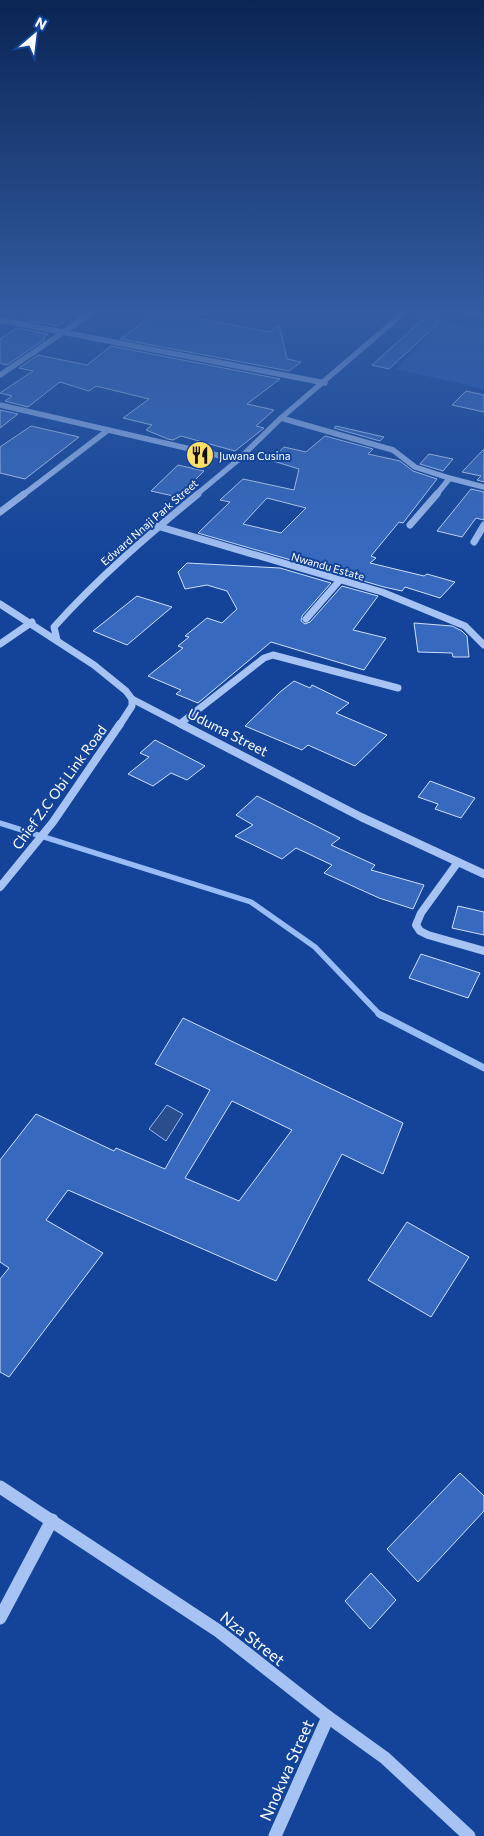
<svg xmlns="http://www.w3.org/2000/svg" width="484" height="1836" font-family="Commissioner,sans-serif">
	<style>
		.green { fill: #265cb7 }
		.water { fill: #2a4d8d; stroke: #98bdf6 }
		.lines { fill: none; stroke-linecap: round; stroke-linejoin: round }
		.stream-far1 { stroke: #98bdf6; stroke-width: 5.5 }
		.stream { stroke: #98bdf6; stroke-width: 7 }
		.building { fill: #376abf; stroke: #cee0fd; fill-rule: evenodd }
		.minor-far3 { stroke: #a6c3f3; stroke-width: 5.5 }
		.minor-far2 { stroke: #a6c3f3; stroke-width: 7 }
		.minor-far1 { stroke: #a6c3f3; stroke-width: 8 }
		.minor { stroke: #a6c3f3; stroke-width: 13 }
		.major { fill: #f2f6ff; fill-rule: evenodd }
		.labels { text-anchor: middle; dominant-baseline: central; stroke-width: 4; stroke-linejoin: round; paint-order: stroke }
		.far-poi-label { font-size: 11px; fill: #fff; stroke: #134499; text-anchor: start }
		.far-street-label { font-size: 11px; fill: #fff; stroke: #134499 }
		.street-label { font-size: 14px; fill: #fff; stroke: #134499 }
		.near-street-label { font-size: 16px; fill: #fff; stroke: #134499 }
	</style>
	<rect width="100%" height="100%" fill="#134499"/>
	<polygon class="green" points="443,321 484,329 484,389 396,369"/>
	<polygon class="water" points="167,1105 183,1114 166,1141 149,1129"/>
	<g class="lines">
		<polyline class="stream-far1" points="0,823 251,902 315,947 381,1016"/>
		<polyline class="stream" points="379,1014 484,1068"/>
	</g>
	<g class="building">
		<polygon points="160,310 207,310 196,318 269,332 279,325 287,359 301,362 289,371 120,339"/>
		<polygon points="42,311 70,316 58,326 28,321"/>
		<polygon points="430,313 439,323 389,369 372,365"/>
		<polygon points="17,328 48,334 43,338 45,339 7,365 0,363 0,339"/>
		<polygon points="111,346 280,379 247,404 274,410 256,426 264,428 235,451 181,436 173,440 168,439 146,430 152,425 123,418 149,399 96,386 89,391 60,382 28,407 5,401 12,396 0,393 33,371 19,368 38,355 87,365"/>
		<polygon points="466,391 484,395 484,412 452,405"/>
		<polygon points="0,410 18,414 0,428"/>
		<polygon points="31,426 79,437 25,479 0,473 0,447"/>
		<polygon points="336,426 384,437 380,441 334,428"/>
		<path d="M325,436L373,449L368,454L400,461L413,471L437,479L403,523L399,522L371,556L376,558L370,563L424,576L427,574L455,582L440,598L405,587L402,591L384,587L198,533L230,502L220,500L243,479L294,490L299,469L270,460L284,447L306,452ZM267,498L306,508L281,533L243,524Z"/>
		<polygon points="484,449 484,482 477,480 481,476 462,472"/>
		<polygon points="429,454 453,459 443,471 420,464"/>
		<polygon points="178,465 204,471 178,497 151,491"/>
		<polygon points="471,489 484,492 484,520 476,518 462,537 437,531"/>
		<polygon points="187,563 280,568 331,583 302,616 301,621 305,624 310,622 342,586 378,596 353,630 386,638 364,670 271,642 198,703 176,694 181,690 148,676 183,648 178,646 189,637 185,636 207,618 222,623 237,609 227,591 207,585 185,589 178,572"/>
		<polygon points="137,596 172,607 127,645 93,631"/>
		<polygon points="414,623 452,626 462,631 467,636 469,657 453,657 452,653 418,652"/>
		<polygon points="294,681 310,688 312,685 349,703 336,713 387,735 355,766 308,745 302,750 245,726 280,692"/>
		<polygon points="155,740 205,766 187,780 171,773 153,786 128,774 149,757 140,753"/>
		<polygon points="430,781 475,798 461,818 435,809 438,804 418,797"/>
		<polygon points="257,796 340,838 331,845 375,865 371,870 424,885 413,909 379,898 324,873 332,865 296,848 282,859 235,836 253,825 236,815"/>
		<polygon points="458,906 484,912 484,935 452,928"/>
		<polygon points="421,954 480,973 468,998 409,978"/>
		<path d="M183,1018L403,1123L383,1174L342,1154L276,1281L68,1190L46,1220L103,1253L9,1377L0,1372V1279L9,1268L0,1262V1160L36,1114L114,1151L116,1148L165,1169L210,1090L155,1064ZM232,1101L292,1130L239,1201L185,1178Z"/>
		<polygon points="407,1222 469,1257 431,1317 368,1280"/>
		<polygon points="460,1473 484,1496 484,1511 418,1582 387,1549"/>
		<polygon points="371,1573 396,1600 370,1629 345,1601"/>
	</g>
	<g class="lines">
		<g class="minor-far3">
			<polyline points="0,320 325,383"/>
			<polyline points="0,375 96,310"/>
			<polyline points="0,405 238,460"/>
			<polyline points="281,418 393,450 415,467 449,478 484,487"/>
			<polyline points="23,495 108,430"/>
			<polyline points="196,495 238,460 281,418 407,310"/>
			<polyline points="436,495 449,479"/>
		</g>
		<g class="minor-far2">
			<polyline points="0,512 24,494"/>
			<polyline points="410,525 437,494"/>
			<polyline points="157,526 382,592 465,626 484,645"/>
			<polyline points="474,542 484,525"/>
			<polyline points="0,604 94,665 126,691 132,699 184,726"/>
			<polyline points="306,619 340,580"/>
			<path d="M57,640L54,627C98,578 147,536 198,494"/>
			<polyline points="0,644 32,622"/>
			<polyline points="181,723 264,658 273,655 398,688"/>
			<polyline points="119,726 132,706 132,699"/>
		</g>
		<g class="minor-far1">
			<polyline points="181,724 361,817 484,874"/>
			<polyline points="458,862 421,913 416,925 420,931 428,935 484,951"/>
			<polyline points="0,887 53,822 120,724"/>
		</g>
		<g class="minor">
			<polyline points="0,1487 217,1630 328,1717 385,1758 469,1836"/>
			<polyline points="0,1618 52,1520"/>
			<polyline points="275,1836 328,1717"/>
		</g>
		<polygon class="major" points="452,310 466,310 484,314 484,318"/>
	</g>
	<linearGradient id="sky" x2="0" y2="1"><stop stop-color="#0a2554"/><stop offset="0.55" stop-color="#335ca2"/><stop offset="1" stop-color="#335ca2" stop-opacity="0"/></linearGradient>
	<rect width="484" height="567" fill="url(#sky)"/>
	<defs>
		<g id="restaurant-disc" transform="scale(1.4375)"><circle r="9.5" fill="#ffdf68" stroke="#134499"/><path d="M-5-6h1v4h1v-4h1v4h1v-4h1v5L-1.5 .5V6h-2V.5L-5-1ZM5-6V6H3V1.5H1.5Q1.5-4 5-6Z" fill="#111"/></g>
	</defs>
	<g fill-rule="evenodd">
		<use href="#restaurant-disc" x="200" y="455"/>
	</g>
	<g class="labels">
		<g class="far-poi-label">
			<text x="219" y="455">Juwana Cusina</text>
		</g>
		<g class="far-street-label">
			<text transform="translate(149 522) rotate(-41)">Edward Nnaji Park Street</text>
			<text transform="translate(328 566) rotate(16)">Nwandu Estate</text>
		</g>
		<g class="street-label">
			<text transform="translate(228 732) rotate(27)">Uduma Street</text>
			<text transform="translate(59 787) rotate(-54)">Chief Z.C Obi Link Road</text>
		</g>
		<g class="near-street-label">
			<text transform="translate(253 1638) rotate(38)">Nza Street</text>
			<text transform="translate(286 1770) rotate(-66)">Nnokwa Street</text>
		</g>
	</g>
	<g transform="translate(35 35) rotate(28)" stroke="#134499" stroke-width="4" paint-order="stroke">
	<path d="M0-4L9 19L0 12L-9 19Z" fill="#ffffff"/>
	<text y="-8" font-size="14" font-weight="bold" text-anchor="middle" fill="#ffffff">N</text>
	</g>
</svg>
